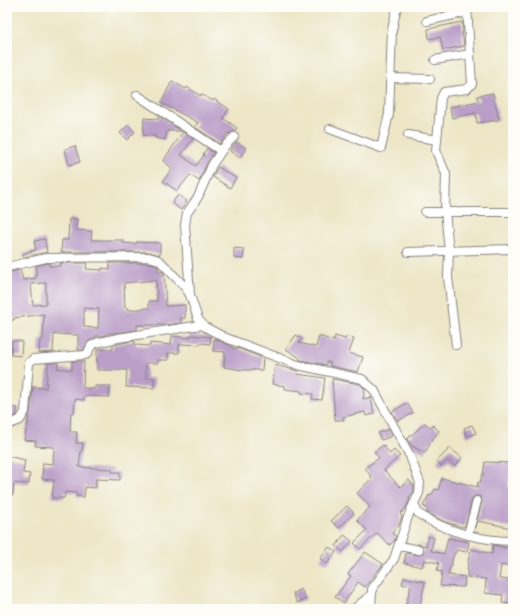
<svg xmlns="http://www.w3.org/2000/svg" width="520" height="616" font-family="Dekko,sans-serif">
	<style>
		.building { fill: #ba9ec8; fill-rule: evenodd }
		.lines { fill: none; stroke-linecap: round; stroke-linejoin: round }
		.street-casing { stroke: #888481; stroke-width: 10 }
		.street { stroke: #fff; stroke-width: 8 }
	</style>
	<rect width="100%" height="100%" fill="#fdfcf7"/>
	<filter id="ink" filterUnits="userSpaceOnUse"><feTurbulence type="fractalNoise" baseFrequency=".025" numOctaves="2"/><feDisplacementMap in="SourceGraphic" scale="8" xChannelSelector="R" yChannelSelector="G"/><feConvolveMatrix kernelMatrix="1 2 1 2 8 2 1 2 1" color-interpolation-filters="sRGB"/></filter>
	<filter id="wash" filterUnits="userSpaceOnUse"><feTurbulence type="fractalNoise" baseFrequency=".012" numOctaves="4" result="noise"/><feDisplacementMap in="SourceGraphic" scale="16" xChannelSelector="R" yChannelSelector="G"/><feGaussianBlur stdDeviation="0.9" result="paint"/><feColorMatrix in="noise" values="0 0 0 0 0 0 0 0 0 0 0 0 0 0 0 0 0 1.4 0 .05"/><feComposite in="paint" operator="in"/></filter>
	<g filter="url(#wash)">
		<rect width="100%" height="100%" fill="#ede6c7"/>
		<g id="blocks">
			<g class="building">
				<polygon points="462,22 463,32 462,32 464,46 443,50 440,37 429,39 428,29"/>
				<polygon points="172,81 186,89 187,87 201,96 201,94 213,101 214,99 229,109 223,118 237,128 234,132 229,134 228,133 220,144 195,127 197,123 199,123 161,103"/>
				<polygon points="493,93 499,120 477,123 476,113 452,118 450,107 479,101 477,96"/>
				<polygon points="159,116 182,131 167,131 165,140 155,138 156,136 143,135 144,118 158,119"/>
				<polygon points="128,125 135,132 127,140 120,133"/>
				<polygon points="183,132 193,139 181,155 196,166 204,155 203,154 207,148 214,153 207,163 199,181 190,175 177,191 163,181 172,168 163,161"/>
				<polygon points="237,142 246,148 240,158 230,151"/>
				<polygon points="75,146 80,162 69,165 65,149"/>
				<polygon points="218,167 236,178 230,188 213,177"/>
				<polygon points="178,195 187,201 181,210 172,203"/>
				<polygon points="69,219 77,219 76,230 92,231 91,240 123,240 123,243 136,244 136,242 160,243 160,255 149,252 61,252 62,240 68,240"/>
				<polygon points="45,239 47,252 24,257 23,254 36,250 34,241"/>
				<polygon points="234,248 244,249 243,259 234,258"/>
				<path d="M47,263H49V266H60L61,263H87L86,269L102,270V268L110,269V263H148L154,264L158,266V272L162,271L164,273L166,306L185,305V318H181V323L164,325H137V330L106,334V335L102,336H96V337L88,342L83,350H78V335L54,334L53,352L39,353L40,340H43L44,314L14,318V320L7,321V273L20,270L23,280L36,278V266ZM156,280L157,301H149V308L128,310V308H125L124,283ZM46,283V304L33,305L31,284ZM84,308L99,309L98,328L84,327Z"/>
				<polygon points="190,335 211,337 210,344 200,343 200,345 179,344 179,353 168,353 168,360 158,360 158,363 146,363 146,378 154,378 154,388 126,387 127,370 97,370 97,349 113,349 113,345 132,341 135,342 135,345 150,346 150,343 171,345 172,336 190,338"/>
				<polygon points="296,335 302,339 299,343 316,347 319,336 334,341 335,336 345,339 346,336 354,339 349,353 363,357 358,372 330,366 330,362 326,362 326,365 300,360 300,358 286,349"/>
				<polygon points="214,339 232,346 232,348 240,349 263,358 262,370 242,370 224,367 225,352 213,351"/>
				<polygon points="12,341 22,341 21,356 11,355"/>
				<polygon points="72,361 84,361 83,388 95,389 95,386 110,386 109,397 84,396 84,400 75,399 74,413 71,413 70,432 77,432 76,443 83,443 82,451 81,451 79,467 112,469 112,472 120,472 120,480 96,479 96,488 85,487 84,497 76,496 77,493 65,492 64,498 52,498 54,480 42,479 43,463 53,464 54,447 35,446 36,441 24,440 30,412 33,387 46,388 48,363 58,363 57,368 72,370"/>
				<polygon points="275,365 298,371 297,374 325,378 322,400 312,399 313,394 301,393 301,391 285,389 285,386 272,384"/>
				<polygon points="332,379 360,384 365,389 363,399 371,397 374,414 366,416 365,412 343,417 344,420 335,420"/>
				<polygon points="407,403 413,413 398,421 392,412"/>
				<polygon points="7,407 18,408 16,416 7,419"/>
				<polygon points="425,423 431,428 433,425 439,431 429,444 430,444 425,453 412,446 407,439"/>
				<polygon points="472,425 476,433 467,437 464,428"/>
				<polygon points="389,429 392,436 381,440 378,433"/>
				<polygon points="383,445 390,454 394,450 400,456 384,470 400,487 409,480 414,486 414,492 408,498 410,499 405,509 400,514 402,516 399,525 392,533 396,536 394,541 390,545 377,533 360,549 354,543 367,530 357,520 370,507 357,493 372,478 365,468 379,458 374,452"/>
				<polygon points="450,448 462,458 455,466 448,460 441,466 437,461"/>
				<polygon points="7,456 25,460 23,473 30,474 29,484 14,483 13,495 7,494"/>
				<polygon points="485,462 513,463 513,475 510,474 508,487 513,488 512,528 478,521 475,528 482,502 481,497 478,496 475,496 472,499 465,526 463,527 445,522 426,512 428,509 423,506 429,495 431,496 435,489 438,490 442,478 477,487 478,482 480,483 482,475 483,475"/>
				<polygon points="347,506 354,513 339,528 331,521"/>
				<polygon points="344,535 352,541 343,552 336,546"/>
				<polygon points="428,536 434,538 431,551 444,554 448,538 469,542 467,552 456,550 455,554 454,553 448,575 465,577 464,587 440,586 442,572 437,571 439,563 424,560 422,567 404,563 406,553 418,555 423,553 424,548 417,544 426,546"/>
				<polygon points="493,545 513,549 513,566 501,565 499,579 513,580 513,604 502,603 503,595 485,593 486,579 467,577 468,561 471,549 492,554"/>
				<polygon points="329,547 336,552 327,564 320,559"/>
				<polygon points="365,552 383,564 365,587 358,582 344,603 335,597 351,576 348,574"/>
				<polygon points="404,577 425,582 420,605 416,604 415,609 405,609 411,586 402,584"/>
				<polygon points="301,589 306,599 297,603 293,593"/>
			</g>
		</g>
	</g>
	<g filter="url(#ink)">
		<use href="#blocks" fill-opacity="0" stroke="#888481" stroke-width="1"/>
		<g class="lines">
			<g class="street-casing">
				<g id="street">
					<polyline points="427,21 467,12"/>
					<polyline points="435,60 470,54"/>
					<polyline points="390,78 430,79"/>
					<polyline points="137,95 221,151"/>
					<polyline points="330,129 381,148 389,114 392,30 396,11 398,7"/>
					<polyline points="408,135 437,140"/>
					<polyline points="425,212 513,212"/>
					<polyline points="408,252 513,249"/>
					<polyline points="7,267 46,258 149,257 156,259 161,262 185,287 190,295 198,319 205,327 226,338 298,365 362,379 374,390 410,456 420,483 419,493 409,514 394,559 372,589 371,609"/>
					<polyline points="190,294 185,225 187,213 198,197 212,165 224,147 234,137"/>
					<polyline points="456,345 448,277 449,251 445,211 446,174 436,151 441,98 444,92 467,89 472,84 467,7"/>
					<polyline points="7,425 20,420 25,412 29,363 33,359 85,355 87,354 91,346 96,343 118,338 201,325"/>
					<path d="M414,504L418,513L422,516C448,532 483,541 513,541"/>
					<polyline points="468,534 477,501"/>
					<polyline points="400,546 419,550"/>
					<polyline points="354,609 372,594"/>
				</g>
			</g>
			<use href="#street" class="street"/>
		</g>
	</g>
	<rect width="520" height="616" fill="none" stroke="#fdfcf7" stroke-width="24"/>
</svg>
